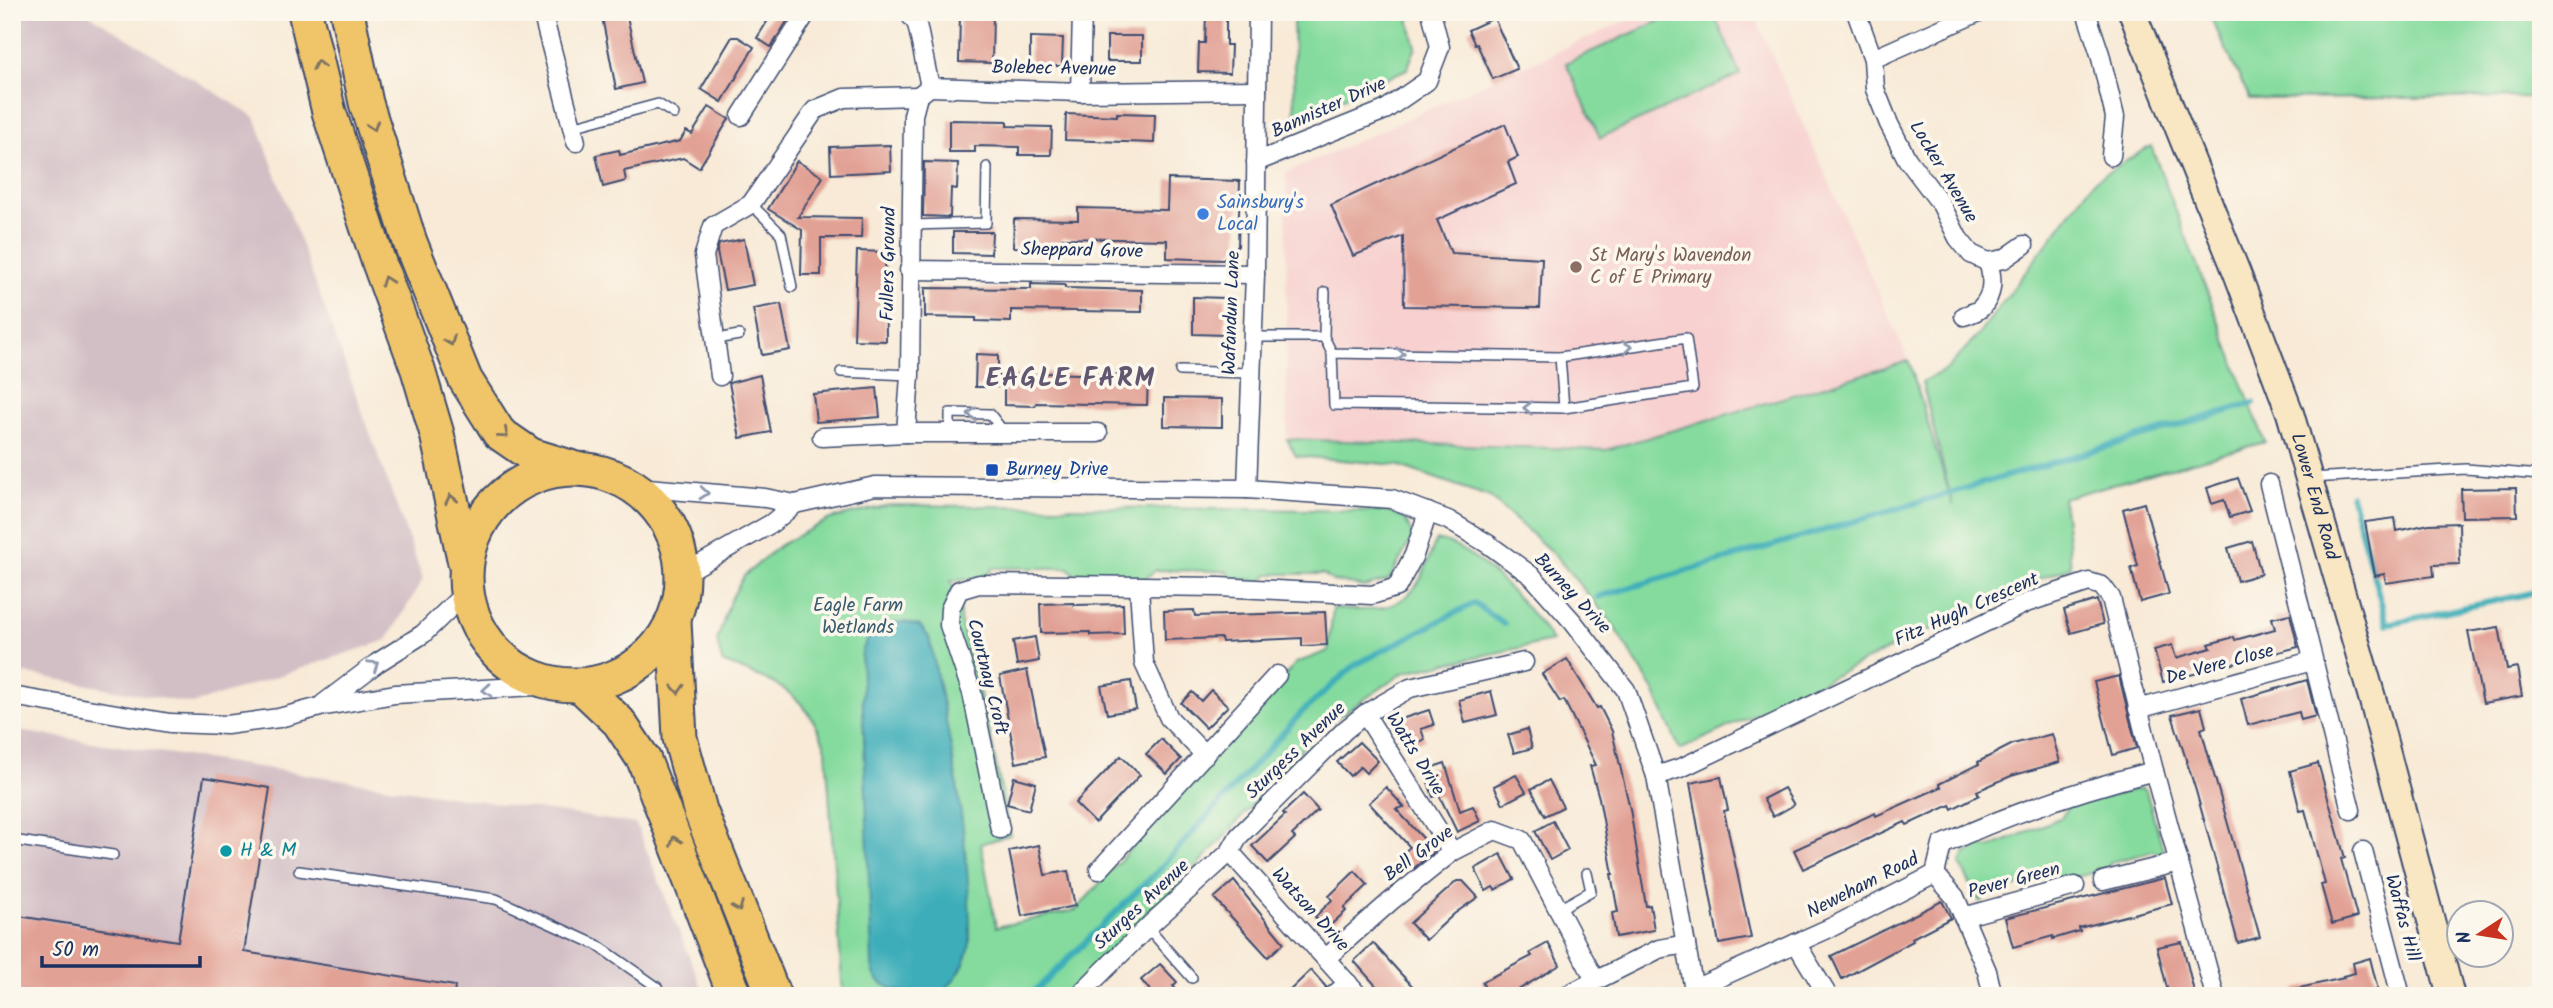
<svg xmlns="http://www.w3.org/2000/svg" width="2553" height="1008" font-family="Kalam,sans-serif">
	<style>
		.built { fill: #f7d0cf }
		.industrial { fill: #d2bec5 }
		.green { fill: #85db9e; stroke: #50857e; stroke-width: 2 }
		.water { fill: #3eaeb9; stroke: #2c6e8c; stroke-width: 2 }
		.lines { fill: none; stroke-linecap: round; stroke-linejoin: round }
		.stream { stroke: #3eaeb9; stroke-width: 6 }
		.building { fill: #e2a195 }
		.lane-casing { stroke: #3c4b70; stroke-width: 12 }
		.street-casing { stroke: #3c4b70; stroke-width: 21 }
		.secondary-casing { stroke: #3c4b70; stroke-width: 30 }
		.highway-casing { stroke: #3c4b70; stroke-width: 37 }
		.lane { stroke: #fff; stroke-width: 9 }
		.street { stroke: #fff; stroke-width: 18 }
		.secondary { stroke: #f9e7c3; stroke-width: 26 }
		.highway { stroke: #f0c469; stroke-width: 33 }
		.oneway { stroke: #7b7263 }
		.oneway2 { stroke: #8d97ae }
		.shop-dot { fill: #3f7fe0; stroke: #fbf7ec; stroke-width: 2.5 }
		.education-dot { fill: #8d6e63; stroke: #fbf7ec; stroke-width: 2.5 }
		.transit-dot { fill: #1a4fb4; stroke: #fbf7ec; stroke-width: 2.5 }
		.culture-dot { fill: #0f9aa8; stroke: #fbf7ec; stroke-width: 2.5 }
		.labels { text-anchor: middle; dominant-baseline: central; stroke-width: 7; stroke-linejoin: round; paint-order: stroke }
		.street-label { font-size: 19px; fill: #1b2f5e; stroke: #fbf7ec }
		.shop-label { font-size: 19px; fill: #366cbe; stroke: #fbf7ec; text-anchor: start }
		.education-label { font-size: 19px; fill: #785e54; stroke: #fbf7ec; text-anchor: start }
		.transit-label { font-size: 19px; fill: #164399; stroke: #fbf7ec; text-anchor: start }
		.park-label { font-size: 19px; fill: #365a6e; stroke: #fbf7ec }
		.culture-label { font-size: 19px; fill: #0d838f; stroke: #fbf7ec; text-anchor: start }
		.district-label { font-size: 26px; font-weight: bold; letter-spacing: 2px; fill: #615771; stroke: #fbf7ec }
	</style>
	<rect width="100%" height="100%" fill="#fbf7ec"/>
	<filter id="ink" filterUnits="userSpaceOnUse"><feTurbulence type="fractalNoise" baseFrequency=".0143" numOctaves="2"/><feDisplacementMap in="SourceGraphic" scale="14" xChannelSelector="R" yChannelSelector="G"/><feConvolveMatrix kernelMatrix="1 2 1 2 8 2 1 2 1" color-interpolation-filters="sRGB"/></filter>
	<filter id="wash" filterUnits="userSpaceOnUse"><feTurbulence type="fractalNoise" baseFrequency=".00686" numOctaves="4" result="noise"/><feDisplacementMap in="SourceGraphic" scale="28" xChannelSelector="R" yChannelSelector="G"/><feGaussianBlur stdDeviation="1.57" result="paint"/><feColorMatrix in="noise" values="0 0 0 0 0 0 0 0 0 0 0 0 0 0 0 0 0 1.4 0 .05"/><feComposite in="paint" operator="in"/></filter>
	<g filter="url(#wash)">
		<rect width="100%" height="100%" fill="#f8ead7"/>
		<polygon class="built" points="1645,12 1753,12 1909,361 1606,450 1287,439 1286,173"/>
		<g class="industrial">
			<polygon points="12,12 85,12 255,117 423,579 387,640 193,704 12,671"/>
			<polygon points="12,730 636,824 705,996 12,996"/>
		</g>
		<g class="green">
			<polygon points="1293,12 1407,12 1416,47 1407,69 1295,120"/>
			<polygon points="1679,12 1713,12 1740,74 1600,138 1566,63"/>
			<polygon points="2208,12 2541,12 2541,97 2250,99"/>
			<polygon points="2151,146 2265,442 2063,498 2071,567 2021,586 1680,750 1653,689 1611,622 1555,555 1490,497 1397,465 1296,456 1287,439 1606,450 1909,361 1953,506 1922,382 1947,369 1978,335 2095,180"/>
			<path d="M889,505L1386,511L1405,519L1413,536L1389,580L1364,587L1333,581L1323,574H1268L1263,581L1233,579L1227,571L1156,570L1142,581L1077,578L1069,568H993L986,577L951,581L960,604V620L989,728L1010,835L981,844L996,927L1076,910L1296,663L1328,651L1333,608C1361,612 1397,613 1416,586C1425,574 1430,554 1436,540C1475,545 1531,609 1552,641L1405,672L1317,731L1223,838L1073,996H843L826,749C806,690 776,683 722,662L717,641L730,601L744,576L780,545L830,519Z"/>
			<polygon points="2141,788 2146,791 2164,853 2158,854 2154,851 2112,862 2106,869 2057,882 2050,876 1988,895 1980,902 1960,864 1965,854 1982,845 1989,848 2062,817 2068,807"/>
		</g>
		<path class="water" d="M904,622L920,626L929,637C950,735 970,838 970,939C970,958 955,985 939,992C923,999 890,992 878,980C874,976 873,971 872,965L861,656C866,633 881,623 904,622Z"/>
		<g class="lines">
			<g class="stream">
				<polyline points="2351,495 2387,624 2541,591"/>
				<polyline points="1598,597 2254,403"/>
				<polyline points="1030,996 1155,874 1303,711 1355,665 1474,603 1504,624"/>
			</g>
		</g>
		<g id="blocks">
			<g class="building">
				<polygon points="601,12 626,12 642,83 616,89"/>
				<polygon points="773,12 793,12 771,47 757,38"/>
				<polygon points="1206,12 1226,13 1226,45 1231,45 1230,73 1198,72 1199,43 1205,43"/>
				<polygon points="960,13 993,13 992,63 959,62"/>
				<polygon points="1494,18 1517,69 1493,79 1477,44 1475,45 1468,30"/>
				<rect x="1107" y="36" width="35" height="25"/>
				<polygon points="732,37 738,37 754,47 722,102 701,89"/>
				<polygon points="1030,37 1063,38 1062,66 1030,66"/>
				<polygon points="709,107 729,119 699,168 683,158 624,171 626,181 603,187 596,155 619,150 620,155 680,141 686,131 692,134"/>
				<polygon points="1117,113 1155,114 1154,143 1065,140 1066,114 1117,116"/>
				<polygon points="949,120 1007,121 1007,126 1052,127 1051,155 1019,155 1019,147 975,146 975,152 949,152"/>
				<polygon points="1505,124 1518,157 1508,162 1516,184 1437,220 1451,253 1542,258 1540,308 1404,306 1403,236 1353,256 1331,205"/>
				<polygon points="890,145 891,171 831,174 830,147"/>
				<polygon points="797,161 823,177 798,217 862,218 861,238 821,238 821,275 801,275 802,230 768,209"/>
				<polygon points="924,162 958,163 957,189 951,188 950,217 923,216"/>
				<polygon points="1168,179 1240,181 1238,246 1223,260 1167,258 1167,240 1062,238 1062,248 1013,247 1014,219 1078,220 1078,208 1167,210"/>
				<polygon points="953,232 992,232 991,254 953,253"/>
				<polygon points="744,239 753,285 725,290 717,252 719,244"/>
				<polygon points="857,251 885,252 886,341 854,340"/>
				<polygon points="1031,284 1065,285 1065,288 1142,290 1142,312 1011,310 1011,322 976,321 976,318 925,317 925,288 1031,289"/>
				<polygon points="1193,297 1226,298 1225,335 1193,334"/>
				<polygon points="781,304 790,350 762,355 753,309"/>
				<polygon points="976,354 998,355 998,387 975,387"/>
				<polygon points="1043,373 1148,376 1147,405 1036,403 1035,406 1004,405 1004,375 1043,376"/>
				<polygon points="760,375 771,432 740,438 729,383"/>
				<polygon points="877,388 880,417 816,422 813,394"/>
				<polygon points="1164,398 1222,399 1222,427 1164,426"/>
				<polygon points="2238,478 2250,511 2230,517 2224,500 2212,504 2207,488"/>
				<polygon points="2516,488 2517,516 2462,517 2461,489"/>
				<polygon points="2144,503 2169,594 2140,602 2131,568 2138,566 2123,509"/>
				<polygon points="2395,518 2397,531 2429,524 2459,523 2460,564 2433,565 2434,576 2386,583 2384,574 2375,576 2365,522"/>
				<polygon points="2252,541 2261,574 2237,581 2228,548"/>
				<polygon points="2097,600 2103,624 2071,633 2064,610"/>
				<polygon points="1074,603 1074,605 1123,604 1124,634 1090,635 1090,632 1041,633 1040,604"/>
				<polygon points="1194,610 1195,616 1325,612 1327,645 1302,646 1302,638 1222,642 1221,638 1165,640 1164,611"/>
				<polygon points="2290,614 2298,647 2163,682 2154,650 2172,645 2176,658 2211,648 2209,644 2234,637 2235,640 2275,629 2272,618"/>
				<polygon points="2499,627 2507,669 2517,667 2522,696 2483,703 2468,632"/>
				<polygon points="1035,637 1039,661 1017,665 1013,641"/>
				<polygon points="1567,659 1597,708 1600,707 1612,731 1630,809 1646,906 1650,905 1654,930 1616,937 1612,913 1618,912 1611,874 1613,874 1599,798 1590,766 1596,765 1564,700 1560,702 1542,674"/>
				<polygon points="1027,670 1045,757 1016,763 1000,676"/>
				<polygon points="2119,676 2137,748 2113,755 2094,682"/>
				<polygon points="2307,680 2316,716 2301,720 2299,712 2248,725 2241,699"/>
				<polygon points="1131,681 1136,709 1107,714 1101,686"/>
				<polygon points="1211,690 1228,706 1206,728 1181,703 1192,692 1201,701"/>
				<polygon points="1491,691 1497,715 1465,723 1459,700"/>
				<polygon points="2201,708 2206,727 2201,729 2260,937 2238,943 2196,791 2172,715"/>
				<polygon points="1429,710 1434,725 1421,729 1425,740 1407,745 1398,720"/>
				<polygon points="1527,729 1532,748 1514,753 1508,735"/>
				<polygon points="2052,734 2060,762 2011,776 1977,791 1979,795 1952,809 1950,805 1907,825 1905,822 1803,869 1794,850 1875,813 1876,816 1941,787 1939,784 1979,764 1978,762 2013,744"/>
				<polygon points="1161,739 1181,759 1167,774 1146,754"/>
				<polygon points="1359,742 1378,761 1366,773 1360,767 1350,776 1337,762"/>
				<polygon points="1121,756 1140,775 1095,823 1075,803"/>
				<polygon points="1445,763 1460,811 1473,806 1480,821 1457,832 1439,795 1433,797 1424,770"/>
				<polygon points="2318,763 2345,858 2341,859 2357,917 2332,924 2321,885 2325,884 2305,810 2300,811 2290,771"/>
				<polygon points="1516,775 1526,792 1503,804 1494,786"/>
				<polygon points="204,777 270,788 244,952 455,986 454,996 12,996 12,915 178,941"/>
				<polygon points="1014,777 1036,783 1029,810 1007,804"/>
				<polygon points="1721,777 1728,810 1724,811 1751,938 1719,944 1690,783"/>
				<polygon points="1549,780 1563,807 1545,816 1531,789"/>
				<polygon points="1386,787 1404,807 1396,809 1435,851 1414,868 1401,855 1410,847 1369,803"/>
				<polygon points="1784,788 1794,805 1773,817 1763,799"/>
				<polygon points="1303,794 1318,810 1292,835 1295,838 1268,863 1252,846 1285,815 1283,813"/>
				<polygon points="1553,821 1568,850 1550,860 1535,831"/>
				<polygon points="1039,845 1045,875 1068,871 1075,906 1022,916 1009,851"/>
				<polygon points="1501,854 1514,879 1495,890 1493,887 1486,891 1475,869"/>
				<polygon points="1355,871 1368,885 1344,908 1346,911 1326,929 1315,917 1332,900 1329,896"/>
				<polygon points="2165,878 2172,904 2079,928 2080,931 2066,935 2053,939 2053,936 2013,947 2005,918"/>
				<polygon points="1234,881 1284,943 1268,957 1214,898"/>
				<polygon points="1457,881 1463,881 1478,897 1454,914 1426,940 1410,923"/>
				<polygon points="1942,901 1951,918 1912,938 1913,941 1842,979 1831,956"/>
				<polygon points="2182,942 2195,996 2169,996 2157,947"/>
				<polygon points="1373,943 1400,973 1422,996 1385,996 1354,961"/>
				<polygon points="1548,943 1560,965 1508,996 1489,996 1482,982 1532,956 1530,953"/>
				<polygon points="2370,958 2378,990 2351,996 2296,996 2295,989 2344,978 2343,976 2355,973 2353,963"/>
				<polygon points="1160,964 1177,982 1173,986 1182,996 1155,996 1141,980"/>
				<polygon points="1311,970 1326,987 1322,996 1284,996"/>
			</g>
		</g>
	</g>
	<g filter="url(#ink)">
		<use href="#blocks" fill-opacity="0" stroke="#3c4b70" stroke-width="2"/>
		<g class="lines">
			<g class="lane-casing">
				<g id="lane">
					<polyline points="572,127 658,104 674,114"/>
					<polyline points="751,204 781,234 792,287"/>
					<polyline points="911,225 986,223 987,167"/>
					<polyline points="1325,292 1324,337 1332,353 1334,405 1564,408 1693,388 1686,338 1560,357 1332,353"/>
					<polyline points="1252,337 1324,337"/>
					<polyline points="717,339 739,335"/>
					<polyline points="1560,357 1564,408"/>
					<polyline points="1180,371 1250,373"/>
					<polyline points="841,372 910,375"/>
					<polyline points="950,433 950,413 990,414 1003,431"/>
					<polyline points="2311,478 2466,469 2541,475"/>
					<polyline points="12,840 113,855"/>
					<polyline points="299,871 496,899 597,945 657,987 662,996"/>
					<polyline points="1559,909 1591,891 1587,873"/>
					<polyline points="1148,928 1192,978"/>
				</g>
			</g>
			<g class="street-casing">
				<g id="street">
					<polyline points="542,12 576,142"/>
					<polyline points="908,12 917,24 930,87 1080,92 1257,90"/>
					<polyline points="1856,12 1873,59 1875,89 1889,124 1907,159 1941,204 1958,238 1971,254 1988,262 2004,259 2024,245"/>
					<polyline points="2086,12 2100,54 2115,117 2111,156"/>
					<polyline points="1873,59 1979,12"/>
					<polyline points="1080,92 1082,12"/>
					<polyline points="741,116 807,12"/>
					<polyline points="1256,162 1385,110 1427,81 1440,47 1431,12"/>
					<polyline points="909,270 1255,274"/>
					<path d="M1964,316C1969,314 1977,312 1981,308C1994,295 1993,277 1988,262"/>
					<polyline points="720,376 704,255 713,226 751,204 815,110 844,98 918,96"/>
					<polyline points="906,433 910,375 913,115 918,96 927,89"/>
					<polyline points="822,437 906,433 1098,433"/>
					<polyline points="2269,484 2351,810"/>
					<polyline points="636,487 765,498 795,504 875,486 1247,489 1392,499 1448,520 1488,544 1532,576 1573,622 1626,690 1656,776 1695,996"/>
					<polyline points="1247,489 1255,274 1258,12"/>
					<polyline points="683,574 772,523 795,504"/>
					<polyline points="1139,587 1144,663 1169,718 1205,755"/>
					<polyline points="12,696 170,723 227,725 279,718 320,707 395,694 555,685"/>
					<polyline points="323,704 377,663 423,634 466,592"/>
					<polyline points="2138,709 2312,661"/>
					<polyline points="1365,714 1452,852"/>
					<polyline points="1656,776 1683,767 2026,603 2089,582 2102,586 2111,598 2154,771 2215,996"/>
					<polyline points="1000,829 972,693 949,625 950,609 959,590 979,584 1219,587 1372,595 1397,587 1414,555 1428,512"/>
					<polyline points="2363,851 2401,996"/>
					<polyline points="1230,852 1359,996"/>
					<polyline points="1099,870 1277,675"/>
					<polyline points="1935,874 1955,897 1987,971 1993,996"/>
					<polyline points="2103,881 2179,862"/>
					<polyline points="1963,917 2075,886"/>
					<polyline points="1796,943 1828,996"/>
					<polyline points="1326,958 1391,901 1452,852 1495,830 1522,840 1595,980"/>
					<path d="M1694,989L1832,927L1935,874L1942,845C2010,813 2081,790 2154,771"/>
					<polyline points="1084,990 1152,923 1230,852 1239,836 1345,730 1365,714 1410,688 1524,662"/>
					<polyline points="1333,996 1348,983"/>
					<polyline points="1565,996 1659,949 1686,944"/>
				</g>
			</g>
			<g class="secondary-casing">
				<g id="secondary">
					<path id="s1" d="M2132,12L2237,273L2290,413L2373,701L2451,996"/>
				</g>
			</g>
			<g class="highway-casing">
				<g id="highway">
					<polyline points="305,12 329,112 378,260 418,370 437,434 465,563"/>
					<polyline points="347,12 366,103 410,242 465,379 499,433 531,455 570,467"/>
					<circle cx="574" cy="577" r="108"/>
					<polyline points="674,621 680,738 700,810 774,996"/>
					<polyline points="581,686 619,722 644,760 735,996"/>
				</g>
			</g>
			<use href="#lane" class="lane"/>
			<use href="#street" class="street"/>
			<use href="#secondary" class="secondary"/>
			<use href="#highway" class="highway"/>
		</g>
		<defs><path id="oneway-chevron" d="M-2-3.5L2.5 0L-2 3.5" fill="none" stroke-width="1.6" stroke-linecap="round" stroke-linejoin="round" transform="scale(1.75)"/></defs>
		<g class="oneway">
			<use href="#oneway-chevron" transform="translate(318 65) rotate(-104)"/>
			<use href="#oneway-chevron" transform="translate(373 126) rotate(72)"/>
			<use href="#oneway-chevron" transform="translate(386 281) rotate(-110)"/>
			<use href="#oneway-chevron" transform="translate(450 341) rotate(68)"/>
			<use href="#oneway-chevron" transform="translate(504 434) rotate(41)"/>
			<use href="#oneway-chevron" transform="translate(451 499) rotate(-102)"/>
			<use href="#oneway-chevron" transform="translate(678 689) rotate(87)"/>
			<use href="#oneway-chevron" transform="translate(675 841) rotate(-111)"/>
			<use href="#oneway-chevron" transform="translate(738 907) rotate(68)"/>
		</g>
		<g class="oneway2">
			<use href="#oneway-chevron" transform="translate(1627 347) rotate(-8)"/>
			<use href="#oneway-chevron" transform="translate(1400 354) rotate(1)"/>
			<use href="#oneway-chevron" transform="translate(1528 408) rotate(-179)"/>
			<use href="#oneway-chevron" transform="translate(972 414) rotate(-179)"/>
			<use href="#oneway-chevron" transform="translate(704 493) rotate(5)"/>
			<use href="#oneway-chevron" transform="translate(374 665) rotate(-34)"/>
			<use href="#oneway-chevron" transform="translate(487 690) rotate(176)"/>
		</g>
	</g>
	<circle class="shop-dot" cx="1203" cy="214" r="7"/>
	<circle class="education-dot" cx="1576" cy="267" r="7"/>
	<rect class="transit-dot" x="985" y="463" width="14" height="14" rx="3.5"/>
	<circle class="culture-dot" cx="226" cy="851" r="7"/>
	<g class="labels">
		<g class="street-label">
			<text transform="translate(1054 69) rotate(1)">Bolebec Avenue</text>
			<text transform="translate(1329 108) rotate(-24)">Bannister Drive</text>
			<text transform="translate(1943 172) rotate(59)">Locker Avenue</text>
			<text transform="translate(1082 251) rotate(1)">Sheppard Grove</text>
			<text transform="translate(889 264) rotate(-89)">Fullers Ground</text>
			<text transform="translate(1232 313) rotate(-88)">Wafandun Lane</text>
			<text stroke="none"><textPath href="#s1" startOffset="518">Lower End Road</textPath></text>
			<text transform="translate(1572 594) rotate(47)">Burney Drive</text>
			<text transform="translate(1967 610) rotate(-24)">Fitz Hugh Crescent</text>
			<text transform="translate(2220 665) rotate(-15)">De Vere Close</text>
			<text transform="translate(987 677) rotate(76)">Courtnay Croft</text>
			<text transform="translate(1296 751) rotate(-44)">Sturgess Avenue</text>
			<text transform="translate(1415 754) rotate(58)">Watts Drive</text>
			<text transform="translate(1419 854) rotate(-36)">Bell Grove</text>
			<text transform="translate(2014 881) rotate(-15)">Pever Green</text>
			<text transform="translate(1863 886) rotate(-27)">Neweham Road</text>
			<text transform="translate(1142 905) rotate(-43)">Sturges Avenue</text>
			<text transform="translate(1310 910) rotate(48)">Watson Drive</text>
			<text transform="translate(2402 918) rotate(75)">Waffas Hill</text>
		</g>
		<g class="shop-label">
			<text x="1217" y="203">Sainsbury's<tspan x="1217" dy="22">Local</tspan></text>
		</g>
		<g class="education-label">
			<text x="1590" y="256">St Mary's Wavendon<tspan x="1590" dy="22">C of E Primary</tspan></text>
		</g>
		<g class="transit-label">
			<text x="1006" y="470">Burney Drive</text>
		</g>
		<g class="park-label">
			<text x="858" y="606">Eagle Farm<tspan x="858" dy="22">Wetlands</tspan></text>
		</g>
		<g class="culture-label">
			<text x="240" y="851">H &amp; M</text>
		</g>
		<g class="district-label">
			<text x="1071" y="379">EAGLE FARM</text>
		</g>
	</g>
	<rect width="2553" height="1008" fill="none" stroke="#fbf7ec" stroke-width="42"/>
	<g transform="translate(2480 934) rotate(258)"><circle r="33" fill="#fbf7ec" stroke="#a1a7b3" stroke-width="2"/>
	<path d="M0-5L12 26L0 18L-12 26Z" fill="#c8321e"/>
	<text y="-10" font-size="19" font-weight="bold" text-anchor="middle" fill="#1b2f5e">N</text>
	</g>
	<path d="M42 956v10h158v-10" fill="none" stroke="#1b2f5e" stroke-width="3.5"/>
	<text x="52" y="956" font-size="21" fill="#1b2f5e" stroke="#fbf7ec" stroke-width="5" paint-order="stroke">50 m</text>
</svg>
